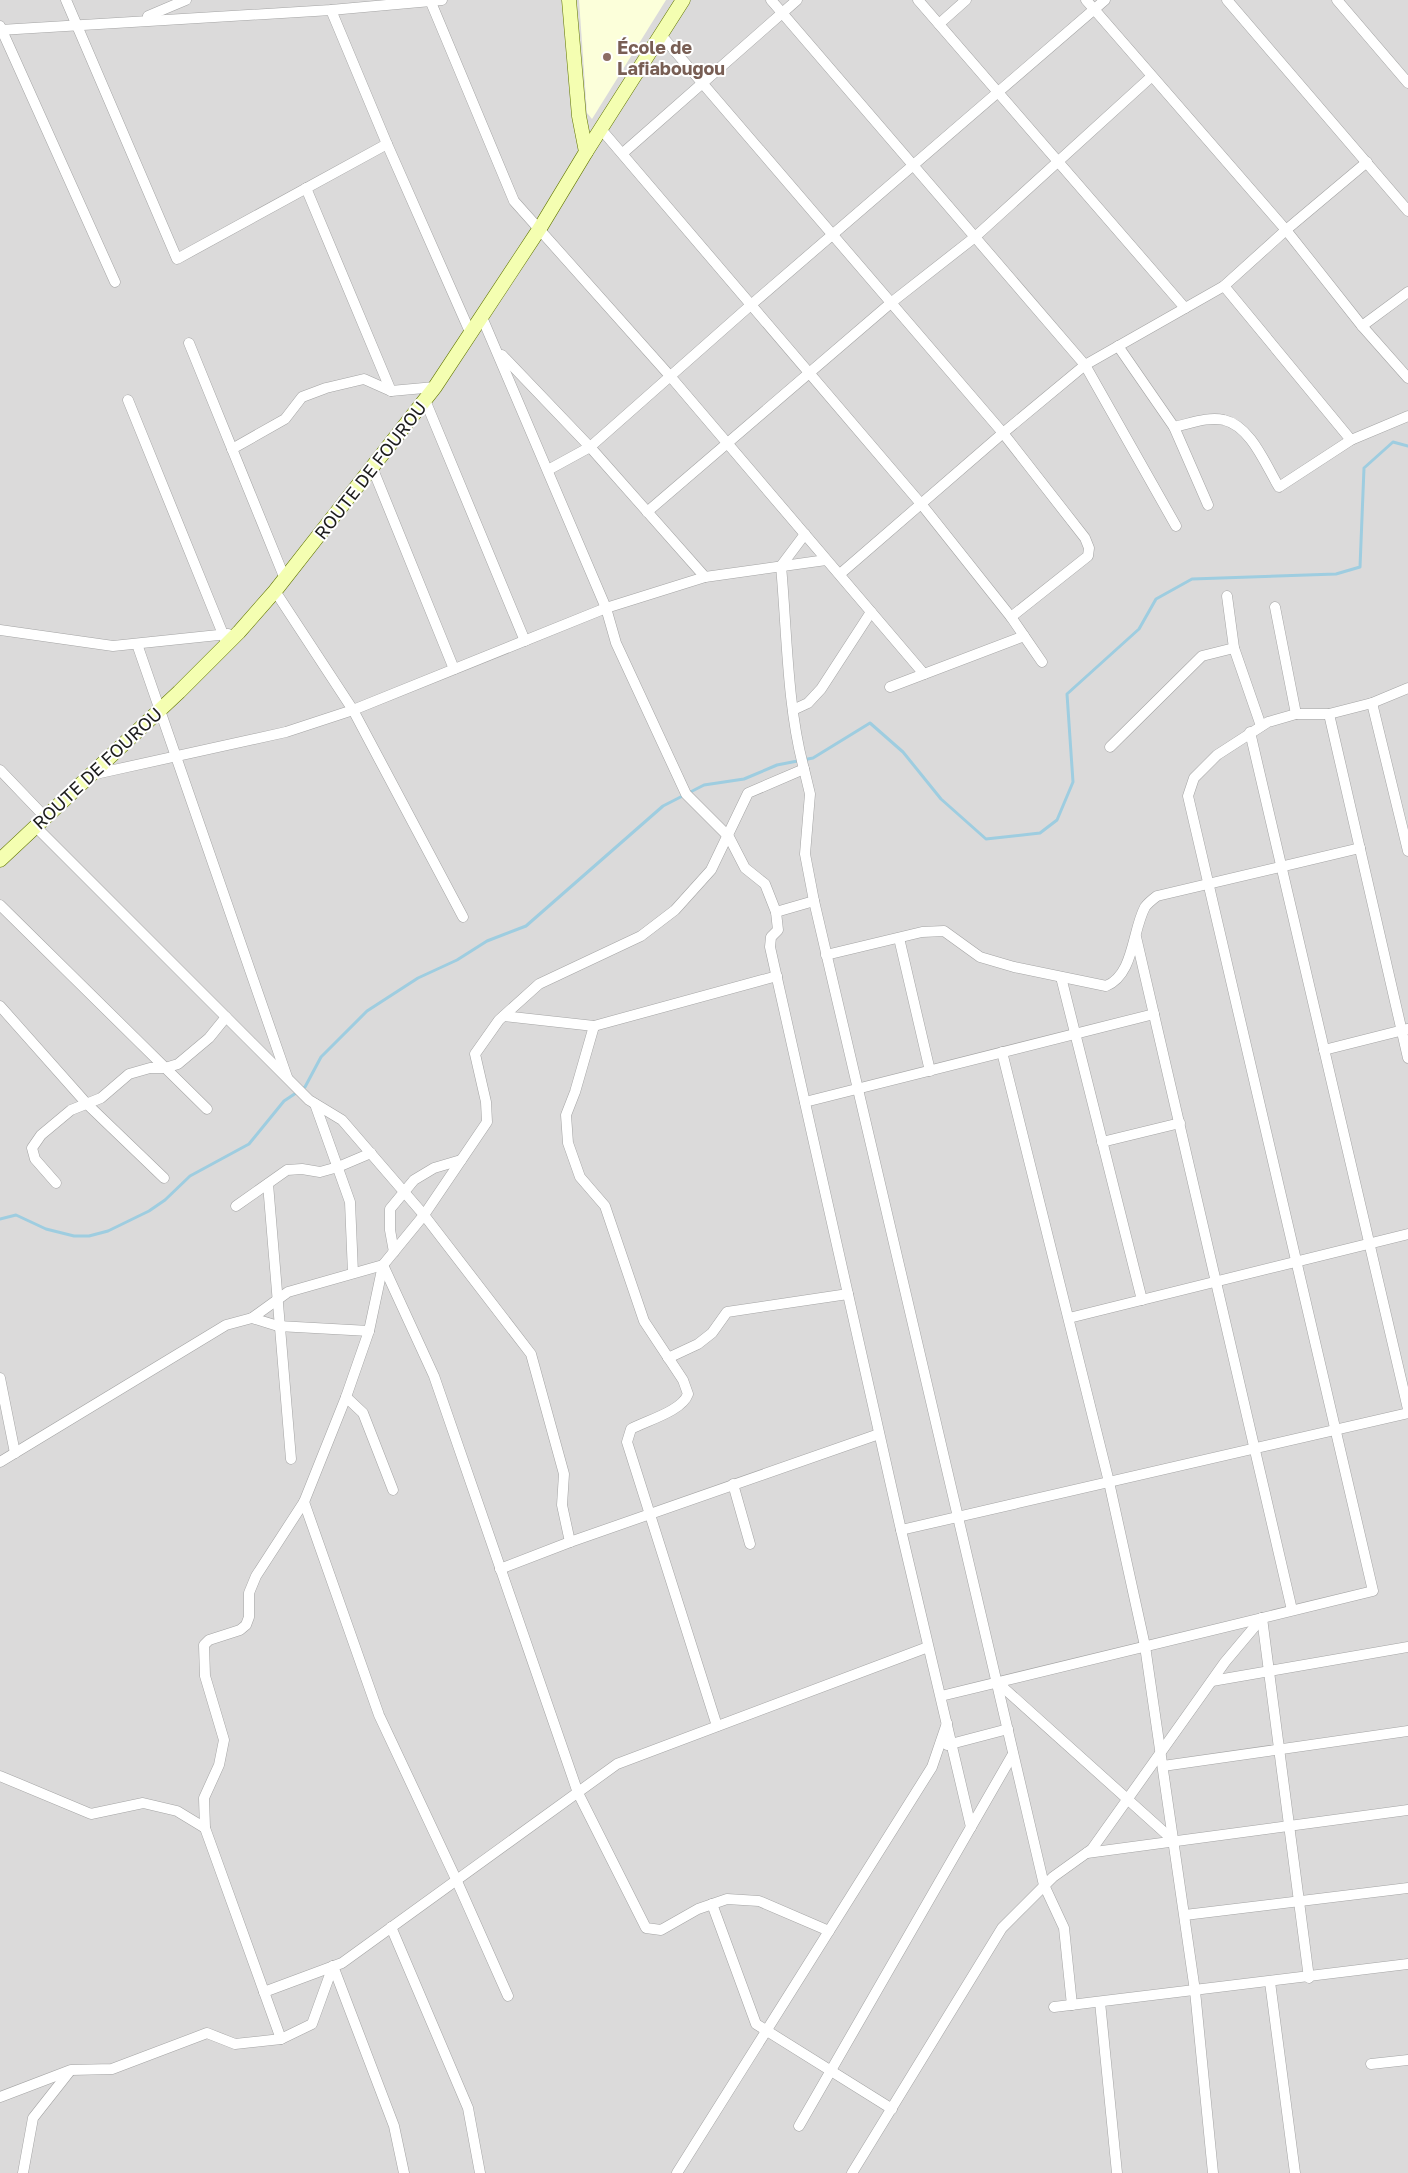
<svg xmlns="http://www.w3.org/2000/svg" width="1408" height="2173" font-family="'Golos Text',sans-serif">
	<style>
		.residential { fill: #dbdada }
		.education { fill: #fcffda }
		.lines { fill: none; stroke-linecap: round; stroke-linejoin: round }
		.stream { stroke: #9ecde0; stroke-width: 3 }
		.street-casing { stroke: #a4a4a4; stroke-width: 11 }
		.secondary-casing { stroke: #627700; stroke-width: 15 }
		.street { stroke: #fff; stroke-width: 10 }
		.secondary { stroke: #f4feb1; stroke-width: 14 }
		.education-dot { fill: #8d6e63; stroke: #fff; stroke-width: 2 }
		.labels { text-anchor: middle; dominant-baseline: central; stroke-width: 4; stroke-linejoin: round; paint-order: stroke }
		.education-label { font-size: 18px; font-weight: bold; fill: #785e54; stroke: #fff; text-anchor: start }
		.street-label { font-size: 18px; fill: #1d1d1d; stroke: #fff }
	</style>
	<rect width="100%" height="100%" fill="#efebe2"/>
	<rect class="residential" x="0" y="0" width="1408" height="2173"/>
	<polygon class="education" points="579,0 666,0 592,119 587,113"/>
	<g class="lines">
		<polyline class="stream" points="0,1219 16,1215 46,1229 74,1236 89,1236 108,1231 149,1211 165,1200 190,1176 249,1144 284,1101 305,1087 321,1057 367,1011 418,978 457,960 487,941 526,926 663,806 704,785 744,779 777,765 813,758 870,723 903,752 941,799 986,839 1040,833 1057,820 1073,782 1067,694 1139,629 1156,599 1192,579 1336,574 1360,567 1364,468 1393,442 1408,446"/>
		<g class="street-casing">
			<g id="street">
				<polyline points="66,0 177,259 387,144"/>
				<polyline points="430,0 514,201 670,376 924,674"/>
				<polyline points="771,0 1085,365 1176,526"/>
				<polyline points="918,0 1185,308"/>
				<polyline points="1086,0 1286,230 1362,326 1408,378"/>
				<polyline points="1227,0 1408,211"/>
				<polyline points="1337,0 1408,83"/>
				<polyline points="331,10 387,144 470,332"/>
				<polyline points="148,16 186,0"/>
				<polyline points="939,24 966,0"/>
				<polyline points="0,26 115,282"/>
				<polyline points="0,30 331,10 442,0"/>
				<polyline points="661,35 1003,433 1085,538 1089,548 1088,556 1011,617"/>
				<polyline points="600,128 922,505 1011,617 1042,662"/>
				<polyline points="623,153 797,0"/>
				<polyline points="306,188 391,391"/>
				<polyline points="1224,286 1351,440"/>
				<polyline points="481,315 606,608 616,643 686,794 729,837 745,868 765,884 776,912 778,930 771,937 770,947 901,1530 971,1827"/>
				<polyline points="1362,326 1408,292"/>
				<polyline points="189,343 285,579"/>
				<polyline points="1118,346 1174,427 1208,505"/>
				<polyline points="502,355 590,447 705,577"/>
				<polyline points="128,400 227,644"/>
				<polyline points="425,400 525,641"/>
				<path d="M1174,427C1189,424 1208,416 1224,420C1251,426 1266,466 1279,487L1351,440L1408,416"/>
				<polyline points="232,449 285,419 302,397 326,388 364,379 391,391 435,387"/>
				<polyline points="372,467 454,669"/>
				<polyline points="548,470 590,447 752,304 1105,0"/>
				<polyline points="647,512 892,302 975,237 1151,77"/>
				<polyline points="840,574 1003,433 1085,365 1224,286 1286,230 1367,162"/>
				<polyline points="275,591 353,710 463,917"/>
				<polyline points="1227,596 1234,648 1261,726"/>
				<polyline points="1275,607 1296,714"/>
				<polyline points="0,630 113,646 228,634"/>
				<polyline points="137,644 287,1077"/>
				<polyline points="890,687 1024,636"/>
				<polyline points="1372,703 1408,851"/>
				<polyline points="793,710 808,703 821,689 871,612"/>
				<polyline points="1329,714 1408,1058"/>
				<polyline points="1250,732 1408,1409"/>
				<polyline points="1110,747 1202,656 1234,648"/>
				<polyline points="804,769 810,794 805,854 814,901 1044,1885 1064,1928 1072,2005"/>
				<polyline points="0,770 45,817"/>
				<polyline points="91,775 286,732 353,710 606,608 705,577 826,560"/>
				<polyline points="35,826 309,1100 342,1120 424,1215 531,1354 564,1474 562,1505 570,1542"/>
				<polyline points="0,905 207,1109"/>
				<polyline points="776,912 814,901"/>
				<polyline points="1136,937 1292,1610"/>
				<polyline points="899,938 930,1071"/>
				<path d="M826,955L922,932L944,931L980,957L1014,967L1106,986C1134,975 1132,931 1145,907C1148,903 1153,899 1157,896L1360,848"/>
				<polyline points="1061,977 1142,1300"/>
				<polyline points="0,1006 87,1104 164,1178"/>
				<polyline points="504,1016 594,1026 777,976"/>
				<path d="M594,1026L575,1092L566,1115L568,1143L580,1177L605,1206L644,1321L683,1380L688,1394C682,1411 648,1420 631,1429L627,1442L717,1726"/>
				<polyline points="1324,1050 1407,1029"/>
				<polyline points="1002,1052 1109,1482 1145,1646 1195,1991 1213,2173"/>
				<polyline points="805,1102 1154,1014"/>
				<polyline points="315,1104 350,1202 353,1273"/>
				<polyline points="1102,1142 1180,1123"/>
				<polyline points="56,1183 35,1159 32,1148 41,1135 71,1110 101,1098 129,1074 150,1068 165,1068 178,1064 209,1038 226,1017"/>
				<polyline points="268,1184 291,1459"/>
				<polyline points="236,1206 287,1170 302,1169 320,1172 338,1167 371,1153"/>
				<polyline points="394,1252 390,1230 390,1209 414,1180 434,1168 461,1160"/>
				<polyline points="252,1318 288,1292 383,1265 434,1376 578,1793 646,1928 661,1930 698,1909 727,1899 759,1901 829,1931"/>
				<polyline points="1069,1318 1408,1234"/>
				<polyline points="668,1358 698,1344 712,1333 727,1312 848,1294"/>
				<polyline points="0,1378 15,1453"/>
				<polyline points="346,1397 363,1413 393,1490"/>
				<polyline points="0,1462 226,1325 252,1318 278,1326 369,1331"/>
				<polyline points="733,1484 750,1544"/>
				<polyline points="304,1502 379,1715 456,1879 508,1996"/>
				<polyline points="901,1530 1408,1413"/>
				<polyline points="500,1569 570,1542 879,1434"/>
				<polyline points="1262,1618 1309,1978"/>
				<polyline points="1212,1681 1408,1647"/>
				<polyline points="997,1682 1174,1841"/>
				<polyline points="941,1696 1373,1591 1188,796 1194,778 1217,755 1268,722 1296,714 1329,714 1372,703 1408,688"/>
				<polyline points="947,1745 1008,1729"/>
				<polyline points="1163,1766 1408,1731"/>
				<polyline points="0,1776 91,1814 143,1803 177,1811 205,1828"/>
				<polyline points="1087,1853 1408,1810"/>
				<polyline points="712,1904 756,2024 892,2109"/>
				<polyline points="1185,1915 1408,1888"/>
				<polyline points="391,1927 468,2108 480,2173"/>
				<polyline points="333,1966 394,2126 404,2173"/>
				<polyline points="1270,1982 1295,2173"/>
				<polyline points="264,1992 342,1963 617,1764 928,1647"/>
				<polyline points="1100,2002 1117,2173"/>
				<polyline points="1054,2007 1408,1964"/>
				<path d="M281,2039L205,1828L204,1798L219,1765L224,1740L205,1676L204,1645L209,1640L240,1630L246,1625L249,1617V1593L256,1576L304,1502L346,1397L369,1331L383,1265L424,1215L487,1122L486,1102L475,1054L499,1020L539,984L641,936L675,910L711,870L748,793L804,769C787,707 787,631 781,566L805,534"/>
				<polyline points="1371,2064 1408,2060"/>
				<polyline points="0,2097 71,2070 112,2069 207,2033 235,2044 281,2039 312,2024 333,1966"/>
				<polyline points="799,2126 1013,1754"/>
				<polyline points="23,2173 33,2118 70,2071"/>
				<polyline points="677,2173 932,1767 947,1723"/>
				<polyline points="852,2173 1002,1928 1053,1877 1092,1849 1225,1662 1262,1618"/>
			</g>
		</g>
		<g class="secondary-casing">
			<g id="secondary">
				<polyline points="586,152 683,0"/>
				<polyline points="0,860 179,692 239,632 275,591 435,387 540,228 586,152 579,116 569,0"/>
			</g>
		</g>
		<use href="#street" class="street"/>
		<use href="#secondary" class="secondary"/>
	</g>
	<circle class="education-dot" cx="607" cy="57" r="5"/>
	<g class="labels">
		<g class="education-label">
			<text x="617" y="47">École de<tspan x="617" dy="21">Lafiabougou</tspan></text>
		</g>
		<g class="street-label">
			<text transform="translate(370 470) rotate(-52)">ROUTE DE FOUROU</text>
			<text transform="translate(97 768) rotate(-43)">ROUTE DE FOUROU</text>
		</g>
	</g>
</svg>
